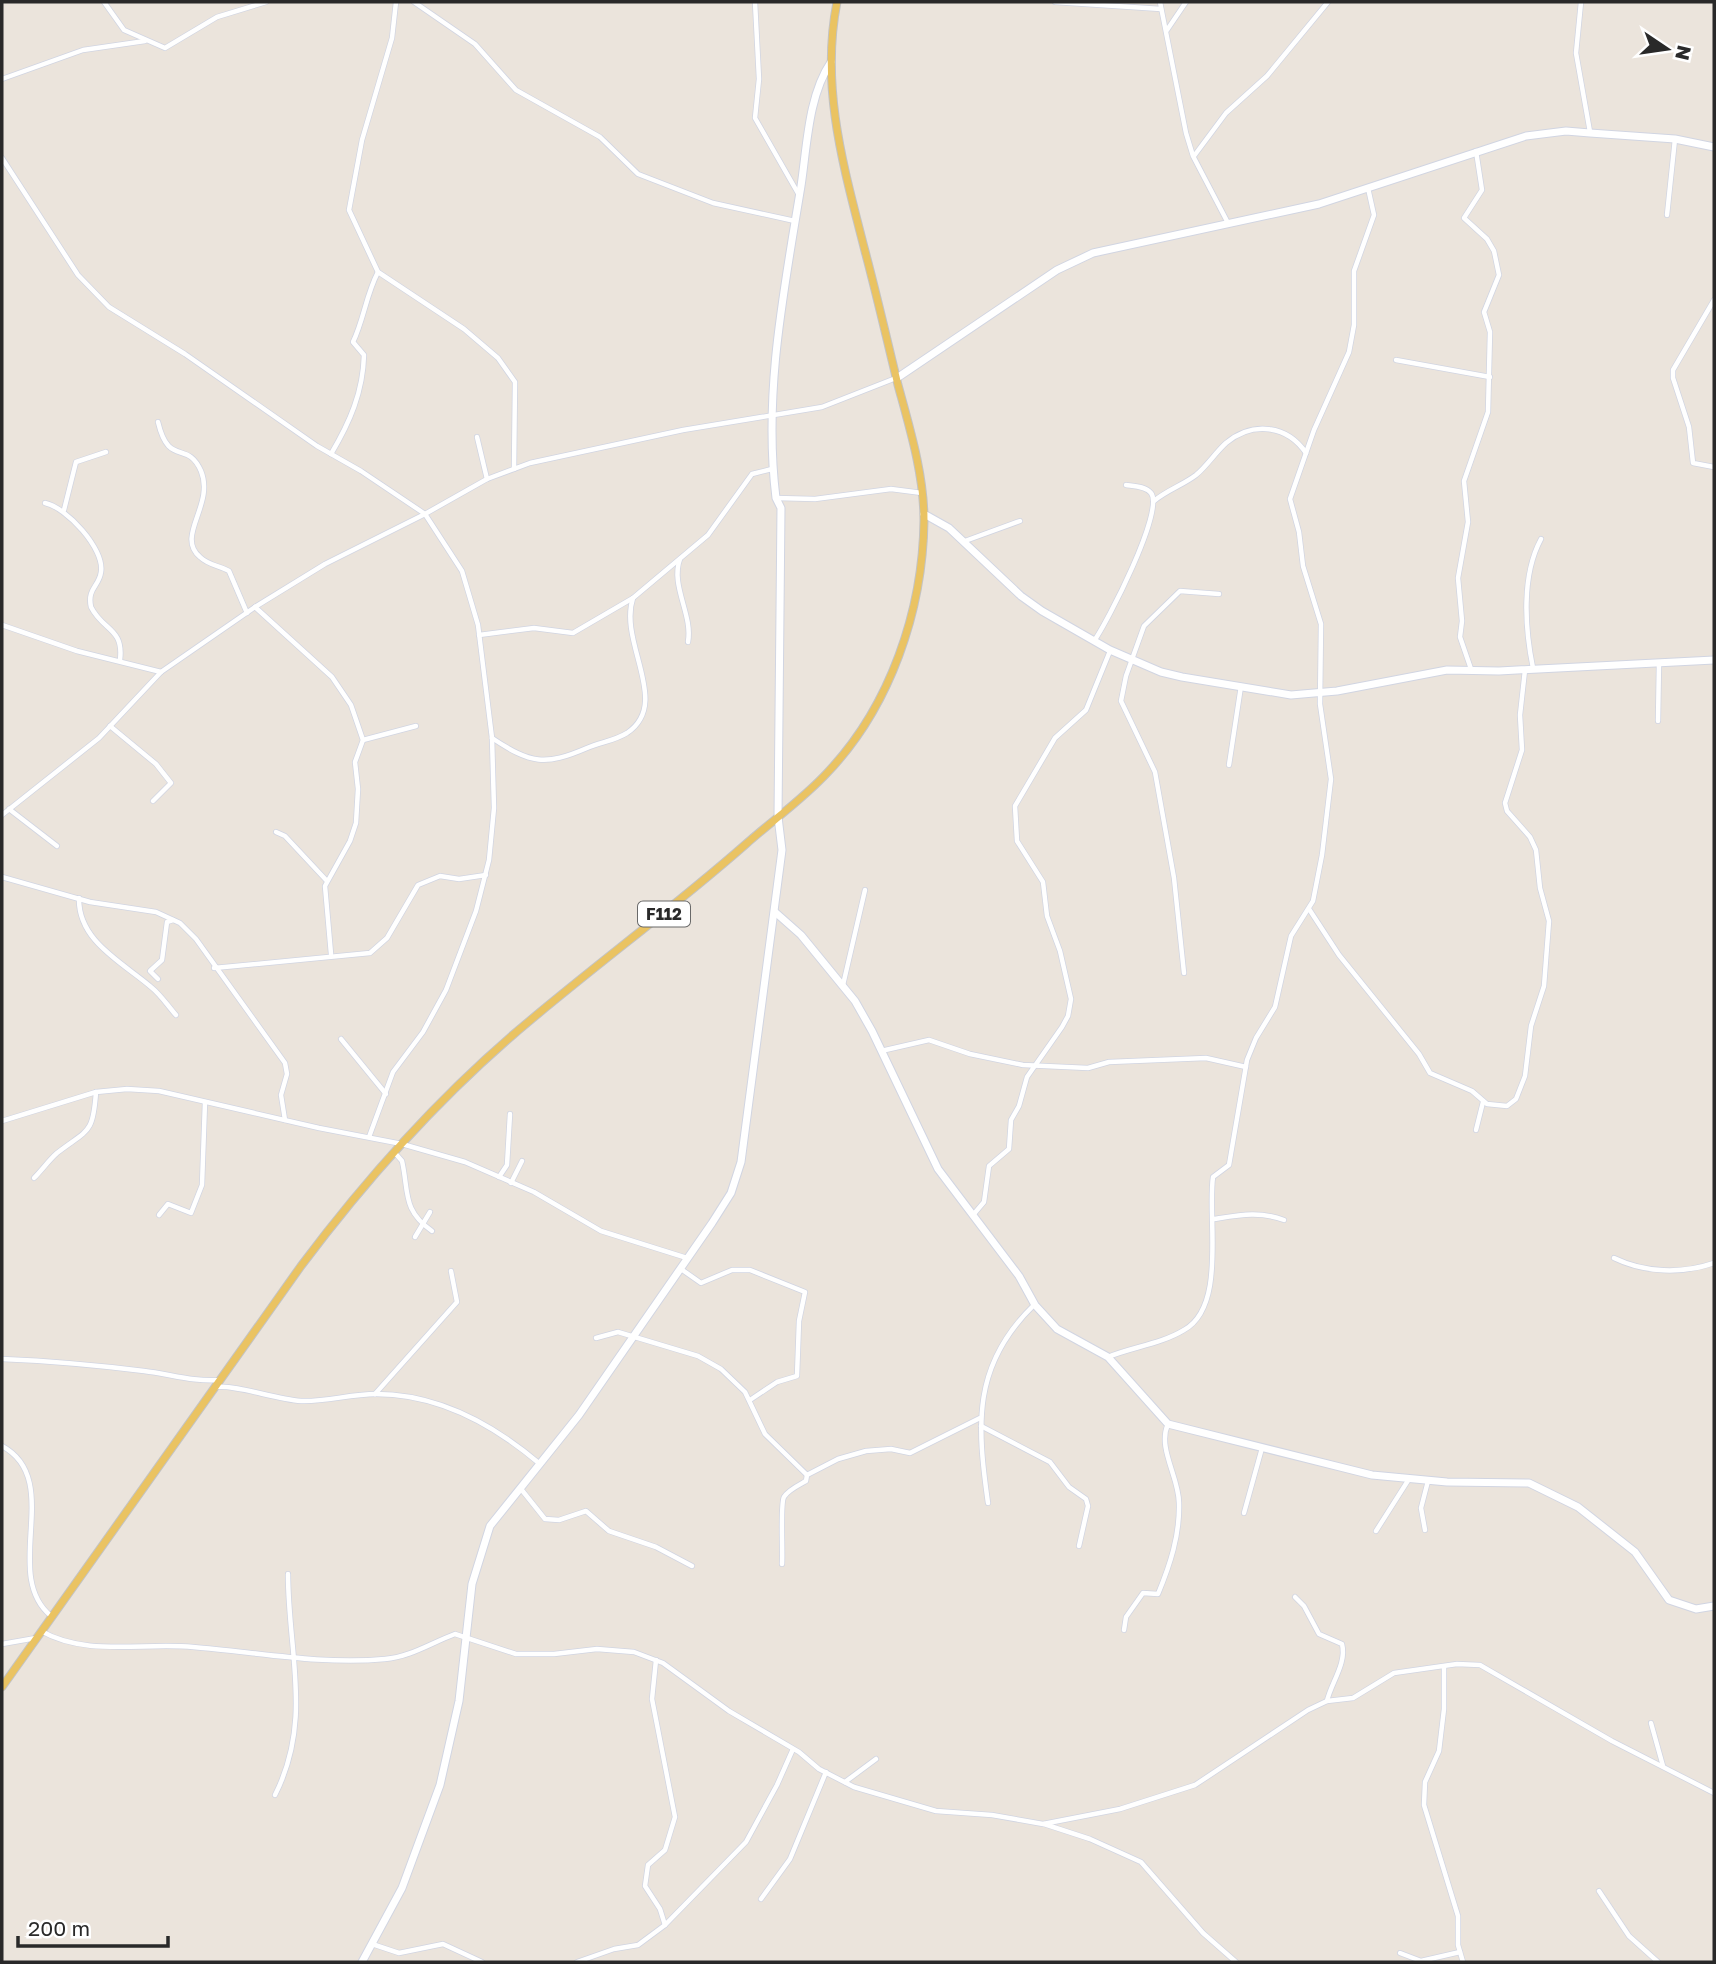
<svg xmlns="http://www.w3.org/2000/svg" width="1716" height="1964" font-family="'Golos Text',sans-serif">
	<style>
		.lines { fill: none; stroke-linecap: round; stroke-linejoin: round }
		.street-casing { stroke: #d1d5e2; stroke-width: 6 }
		.secondary-casing { stroke: #d1d5e2; stroke-width: 9 }
		.primary-casing { stroke: #c3c3c3; stroke-width: 9 }
		.street { stroke: #fff; stroke-width: 4.5 }
		.secondary { stroke: #fff; stroke-width: 7 }
		.primary { stroke: #eac362; stroke-width: 7 }
		.labels { text-anchor: middle; dominant-baseline: central; stroke-width: 7; stroke-linejoin: round; paint-order: stroke }
		.shield { fill: #fff; stroke: #696969; stroke-width: 2 }
		.shield-label { font-size: 16px; font-weight: bold; fill: #292929 }
	</style>
	<rect width="100%" height="100%" fill="#ebe4dc"/>
	<g class="lines">
		<g class="street-casing">
			<g id="street">
				<polyline points="104,2 124,30 165,48 217,17 266,2"/>
				<polyline points="396,2 392,38 362,140 349,210 378,272 464,329 498,358 515,382 514,469"/>
				<polyline points="414,2 475,44 516,90 600,137 638,174 713,203 795,221"/>
				<polyline points="755,2 759,79 755,118 799,195"/>
				<polyline points="1055,2 1161,9"/>
				<polyline points="1160,2 1186,133 1193,156 1228,223"/>
				<polyline points="1581,2 1576,53 1590,132"/>
				<polyline points="1167,30 1186,2"/>
				<polyline points="2,79 83,50 145,41"/>
				<polyline points="1194,156 1226,113 1267,76 1328,2"/>
				<polyline points="2,158 78,275 109,307 185,354 317,446 361,471 425,514 462,571 478,625 492,738 494,808 489,860 476,911 446,990 423,1032 393,1072 369,1137"/>
				<polyline points="1667,215 1675,139"/>
				<polyline points="1714,300 1673,370 1673,378 1689,427 1693,463 1714,467"/>
				<polyline points="1396,360 1490,377"/>
				<path d="M158,422C169,468 187,439 201,471C215,505 175,536 200,557C208,565 220,566 229,571L247,613"/>
				<polyline points="477,437 487,479"/>
				<path d="M331,454C350,422 363,392 364,355L353,342C364,319 366,295 378,272"/>
				<polyline points="776,498 815,499 891,489 922,493"/>
				<path d="M1154,501C1167,490 1183,485 1196,475C1207,466 1215,453 1226,443C1253,421 1287,425 1306,453"/>
				<path d="M45,503C66,507 105,549 101,572C99,587 87,588 91,607C103,631 124,628 120,660"/>
				<polyline points="64,510 76,462 106,452"/>
				<polyline points="965,541 1020,521"/>
				<path d="M680,559C670,585 693,615 688,642"/>
				<polyline points="255,607 332,677 351,705 363,740 355,762 358,789 356,823 350,841 325,886 331,954"/>
				<polyline points="2,625 77,651 161,672"/>
				<polyline points="479,635 534,628 573,633 633,598"/>
				<path d="M1094,641C1107,623 1165,510 1151,493C1146,486 1133,486 1126,485"/>
				<path d="M1533,668C1525,629 1521,576 1541,539"/>
				<polyline points="1471,669 1460,637 1462,621 1458,578 1468,522 1464,481 1488,412 1490,332 1484,312 1499,275 1494,251 1487,239 1464,218 1482,190 1476,151"/>
				<polyline points="1658,721 1659,663"/>
				<polyline points="110,726 156,764 171,783 153,801"/>
				<path d="M492,738C531,764 545,766 587,748C601,742 614,741 627,733C672,703 618,643 633,598L708,535L752,474L772,469"/>
				<polyline points="363,740 416,726"/>
				<polyline points="1229,765 1241,686"/>
				<polyline points="9,809 57,846"/>
				<polyline points="2,815 99,738 161,672 255,607 325,564 425,514 487,479 530,463 683,430 822,407 896,378"/>
				<polyline points="276,832 285,836 327,881"/>
				<polyline points="2,877 90,902 156,912 180,923 196,939 285,1063 287,1074 281,1095 285,1120"/>
				<path d="M79,898C78,941 122,962 151,987C161,995 168,1006 176,1015"/>
				<polyline points="1309,909 1339,955 1419,1054 1430,1073 1472,1091 1487,1104 1507,1106 1516,1099 1525,1076 1531,1026 1544,986 1549,921 1540,888 1536,850 1530,837 1507,811 1505,803 1522,750 1520,715 1525,670"/>
				<polyline points="214,968 370,953 387,938 418,885 440,876 459,879 486,875"/>
				<polyline points="1184,973 1174,878 1155,772 1121,701 1126,676 1144,626 1180,591 1219,594"/>
				<polyline points="158,979 150,971 162,960 167,922 173,920"/>
				<polyline points="843,985 865,890"/>
				<polyline points="341,1039 386,1094"/>
				<polyline points="881,1051 929,1040 970,1054 1023,1065 1088,1068 1109,1062 1206,1058 1246,1067"/>
				<polyline points="2,1121 96,1092 127,1089 159,1091 319,1128 402,1144 465,1162 534,1192 601,1231 687,1258"/>
				<polyline points="1476,1130 1483,1102"/>
				<path d="M395,1153L402,1161C409,1192 402,1210 432,1231"/>
				<polyline points="499,1177 507,1165 510,1114"/>
				<path d="M34,1178C42,1170 49,1160 57,1153C88,1129 93,1135 96,1092"/>
				<polyline points="511,1183 522,1161"/>
				<polyline points="159,1215 168,1204 191,1213 202,1185 205,1102"/>
				<polyline points="973,1215 984,1202 989,1166 1009,1149 1011,1120 1019,1106 1027,1077 1062,1027 1068,1016 1071,999 1060,951 1047,916 1043,882 1017,841 1015,806 1055,738 1086,710 1110,651"/>
				<path d="M1214,1219C1240,1215 1260,1211 1284,1220"/>
				<polyline points="415,1237 430,1212"/>
				<path d="M1614,1258C1645,1273 1682,1274 1714,1263"/>
				<polyline points="681,1269 701,1283 732,1270 750,1270 805,1292 799,1321 797,1376 777,1382 750,1400"/>
				<polyline points="596,1338 618,1332 698,1356 721,1369 745,1392 765,1434 807,1475 838,1459 866,1451 891,1449 910,1453 980,1418"/>
				<path d="M1108,1357C1132,1347 1161,1344 1184,1330C1227,1306 1207,1218 1213,1177L1229,1165L1247,1060L1256,1038L1275,1007L1291,936L1313,901L1322,855L1331,779L1320,704L1321,624L1303,566L1299,532L1290,499L1314,430L1349,352L1354,325V271L1374,215L1368,188"/>
				<path d="M2,1359C49,1361 96,1365 144,1371C170,1374 193,1382 220,1380"/>
				<path d="M217,1387C238,1385 274,1399 301,1401C326,1402 350,1394 376,1394C439,1394 493,1424 540,1464"/>
				<polyline points="375,1394 457,1302 451,1271"/>
				<polyline points="981,1426 1050,1462 1069,1487 1086,1499 1088,1506 1079,1546"/>
				<path d="M2,1446C65,1480 0,1574 51,1616"/>
				<polyline points="521,1489 545,1519 559,1520 586,1511 609,1531 656,1547 692,1566"/>
				<path d="M988,1503C977,1425 972,1365 1034,1305"/>
				<polyline points="1244,1513 1262,1448"/>
				<polyline points="1425,1530 1421,1508 1428,1481"/>
				<polyline points="1376,1531 1409,1479"/>
				<path d="M782,1564C783,1551 780,1503 784,1497C788,1490 799,1485 806,1481L807,1475"/>
				<path d="M1295,1597L1304,1606L1319,1634L1342,1644C1347,1663 1331,1683 1327,1701"/>
				<path d="M1124,1630L1126,1617L1143,1593L1158,1594C1170,1565 1180,1535 1179,1503C1179,1477 1157,1448 1168,1424"/>
				<path d="M41,1631C87,1657 143,1642 193,1647C256,1652 321,1665 385,1659C410,1657 431,1643 455,1634L516,1654H554L597,1649L634,1652L663,1663L729,1711L799,1752L819,1769L854,1787L936,1811L992,1815L1043,1824L1120,1809L1195,1785L1308,1710L1327,1701L1353,1698L1394,1673L1457,1664L1480,1665L1612,1741L1714,1793"/>
				<polyline points="2,1644 36,1638"/>
				<polyline points="1444,1667 1444,1709 1439,1751 1425,1782 1424,1805 1458,1916 1458,1945 1463,1962"/>
				<polyline points="1651,1723 1663,1766"/>
				<polyline points="845,1782 876,1759"/>
				<path d="M275,1795C313,1720 288,1652 288,1574"/>
				<polyline points="1044,1824 1090,1839 1141,1862 1203,1933 1236,1962"/>
				<polyline points="1599,1891 1629,1936 1658,1962"/>
				<polyline points="761,1899 790,1859 826,1772"/>
				<polyline points="665,1925 746,1842 777,1785 793,1749"/>
				<polyline points="372,1944 399,1953 443,1944 482,1962"/>
				<polyline points="1400,1953 1421,1961 1460,1952"/>
				<polyline points="577,1962 614,1949 638,1945 665,1925 660,1909 645,1886 648,1865 665,1850 675,1817 652,1699 656,1660"/>
			</g>
		</g>
		<g class="secondary-casing">
			<g id="secondary">
				<polyline points="897,378 1057,270 1093,253 1319,204 1526,136 1566,131 1590,133 1675,139 1714,147"/>
				<polyline points="924,514 949,528 1021,596 1042,611 1110,650 1161,672 1182,677 1291,695 1337,691 1447,670 1499,671 1714,660"/>
				<polyline points="775,912 801,935 855,1001 872,1031 938,1169 1019,1276 1035,1305 1057,1329 1108,1357 1168,1424 1372,1475 1447,1482 1529,1483 1578,1507 1635,1552 1669,1600 1696,1609 1714,1606"/>
				<path d="M362,1962L402,1888L440,1785L459,1701L472,1584L490,1526L579,1415L712,1223L731,1193L741,1162L782,850L778,817L781,508L776,498C763,394 784,290 801,186C807,147 808,96 831,62"/>
			</g>
		</g>
		<g class="primary-casing">
			<path id="primary" d="M2,1687L301,1266C364,1182 435,1102 514,1034C590,969 671,910 746,844C773,820 803,799 827,773C890,707 923,611 924,520C924,475 910,429 898,385C887,340 877,296 865,251C844,168 820,88 837,2"/>
		</g>
		<use href="#street" class="street"/>
		<use href="#secondary" class="secondary"/>
		<use href="#primary" class="primary"/>
	</g>
	<g class="labels">
		<rect class="shield" x="638" y="901.5" width="52" height="25" rx="5"/>
		<g class="shield-label">
			<text x="664" y="914">F112</text>
		</g>
	</g>
	<rect width="1716" height="1964" fill="none" stroke="#292929" stroke-width="7"/>
	<g transform="translate(1667 49) rotate(103)" stroke="#ffffff" stroke-width="5" paint-order="stroke">
	<path d="M0-5L12 26L0 18L-12 26Z" fill="#292929"/>
	<text y="-10" font-size="19" font-weight="bold" text-anchor="middle" fill="#292929">N</text>
	</g>
	<path d="M18 1936v10h150v-10" fill="none" stroke="#292929" stroke-width="3.5"/>
	<text x="28" y="1936" font-size="21" fill="#292929" stroke="#ffffff" stroke-width="5" paint-order="stroke">200 m</text>
</svg>
